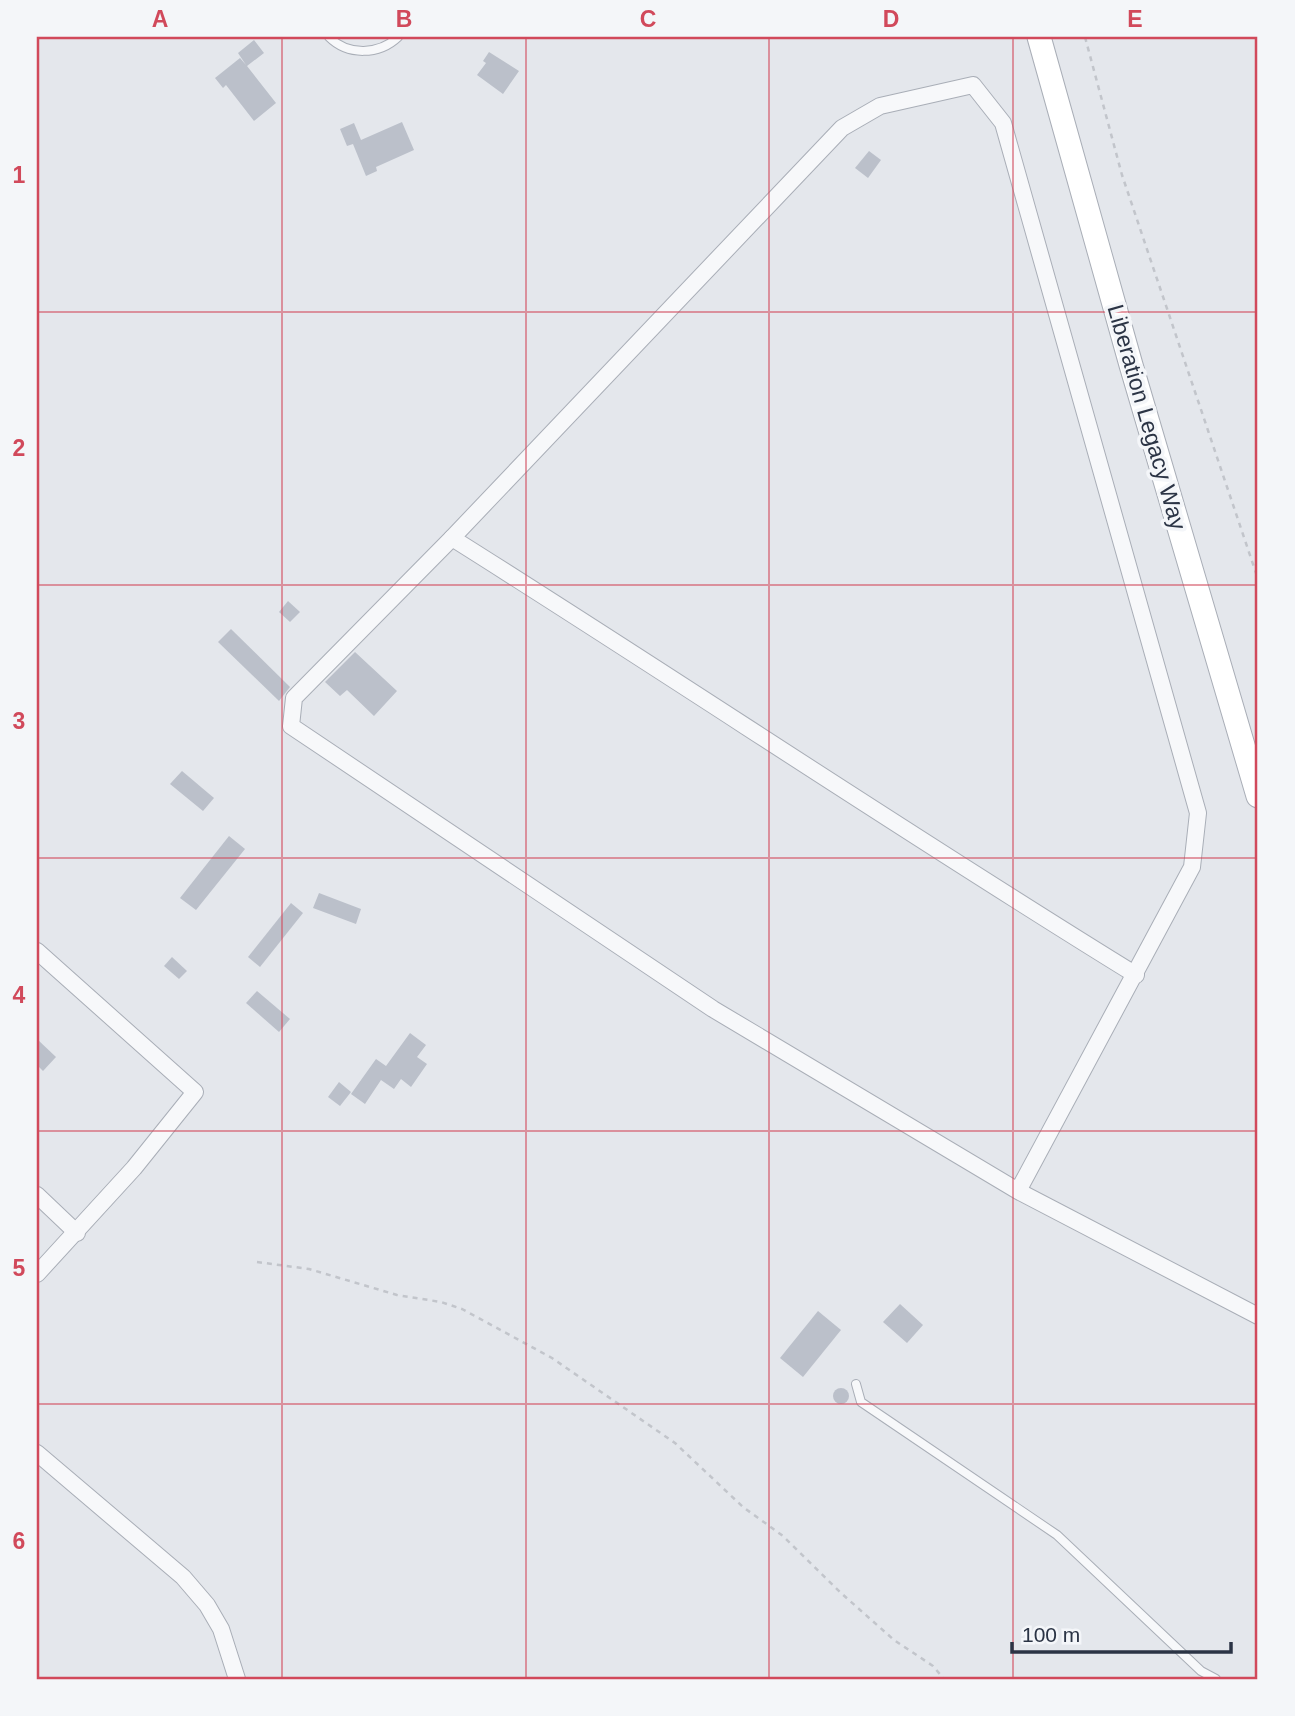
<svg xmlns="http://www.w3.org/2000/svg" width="1295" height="1716" font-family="Helvetica,sans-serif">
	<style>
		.building { fill: #bbc0ca }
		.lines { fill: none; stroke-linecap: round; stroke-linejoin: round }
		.service-casing { stroke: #a9aeb7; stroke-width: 10 }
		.minor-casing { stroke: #a9aeb7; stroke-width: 18 }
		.secondary-casing { stroke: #a9aeb7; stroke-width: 25 }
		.path { stroke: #c2c5cb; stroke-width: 2.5; stroke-dasharray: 5 5; stroke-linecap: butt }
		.service { stroke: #f7f8fa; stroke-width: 8 }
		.minor { stroke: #f7f8fa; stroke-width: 16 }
		.secondary { stroke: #fff; stroke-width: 23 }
		.grid { fill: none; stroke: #d1495b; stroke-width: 2; stroke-opacity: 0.55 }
		.labels { text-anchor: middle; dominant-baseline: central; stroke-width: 7; stroke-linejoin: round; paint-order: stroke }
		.street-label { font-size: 23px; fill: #2b3445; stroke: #f4f6f9 }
		.neatline { fill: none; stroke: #d1495b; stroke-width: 2.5 }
		.grid-label { font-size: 23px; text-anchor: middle; font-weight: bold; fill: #d1495b }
	</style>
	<rect width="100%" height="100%" fill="#e4e7ec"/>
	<g class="building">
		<polygon points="254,40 264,53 247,66 276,103 254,121 226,85 223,88 215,78 240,58 246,65 238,53"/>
		<polygon points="489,52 519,71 503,94 477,75 486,63 483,61"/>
		<polygon points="402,122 414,150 376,167 377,171 366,176 353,144 347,146 340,129 354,123 361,140"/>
		<polygon points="869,151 881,160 868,178 855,168"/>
		<polygon points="288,601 300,612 290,622 279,612"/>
		<polygon points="231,629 290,687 279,701 218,642"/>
		<polygon points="355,652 397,691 374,716 347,690 340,696 325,682"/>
		<polygon points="182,771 214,798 203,811 170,784"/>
		<polygon points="229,836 245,849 196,910 180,898"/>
		<polygon points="319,893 361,909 356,924 313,908"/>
		<polygon points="291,903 303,913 260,967 248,957"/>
		<polygon points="172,957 187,971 179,979 164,966"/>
		<polygon points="257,991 290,1019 279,1032 246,1003"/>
		<polygon points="410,1033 426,1045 417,1057 427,1064 411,1087 401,1079 394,1089 381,1080 365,1104 351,1094 376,1059 386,1066"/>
		<polygon points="37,1039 56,1057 43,1071 37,1065"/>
		<polygon points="339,1082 351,1092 340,1106 328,1097"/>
		<polygon points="900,1304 923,1325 907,1343 883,1322"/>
		<polygon points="818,1311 841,1330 803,1377 780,1358"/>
		<circle cx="841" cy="1396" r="8"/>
	</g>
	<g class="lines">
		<g class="service-casing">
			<g id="service">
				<path d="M329,37C348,56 379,55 398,37"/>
				<polyline points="856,1384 861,1402 1057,1535 1201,1671 1216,1679"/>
			</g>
		</g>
		<g class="minor-casing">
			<g id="minor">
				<path d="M452,538C681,682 905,833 1136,975"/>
				<polyline points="37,951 195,1092 134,1168 37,1274"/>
				<polyline points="1018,1191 1192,867 1198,813 1003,123 973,85 880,106 842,128 452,538 294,698 291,726 713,1009 1018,1191 1258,1316"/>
				<polyline points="37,1195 77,1233"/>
				<polyline points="37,1453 183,1577 207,1605 221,1629 237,1679"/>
			</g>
		</g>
		<g class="secondary-casing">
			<polyline id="secondary" points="1039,37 1131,365 1258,796"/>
		</g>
		<g class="path">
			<polyline points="1085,37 1122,175 1258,579"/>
			<polyline points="257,1262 309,1269 397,1295 441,1302 462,1309 552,1358 675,1443 743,1507 783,1536 841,1593 894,1640 933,1666 944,1679"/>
		</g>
		<use href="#service" class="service"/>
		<use href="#minor" class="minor"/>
		<use href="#secondary" class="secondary"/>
	</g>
	<path class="grid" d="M282,37V1679M526,37V1679M769,37V1679M1013,37V1679M37,312H1258M37,585H1258M37,858H1258M37,1131H1258M37,1404H1258"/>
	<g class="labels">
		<g class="street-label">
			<text transform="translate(1147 417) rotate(74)">Liberation Legacy Way</text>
		</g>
	</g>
	<rect width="1295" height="1716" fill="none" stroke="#f4f6f9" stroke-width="77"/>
	<path d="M1012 1642v10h219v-10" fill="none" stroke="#2b3445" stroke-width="3.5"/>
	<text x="1022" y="1642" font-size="21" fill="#2b3445" stroke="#f4f6f9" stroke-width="5" paint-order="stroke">100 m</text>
	<rect x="38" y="38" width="1218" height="1640" class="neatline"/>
	<g class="grid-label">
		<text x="160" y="27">A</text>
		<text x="404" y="27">B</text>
		<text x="648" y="27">C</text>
		<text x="891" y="27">D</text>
		<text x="1135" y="27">E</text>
		<text x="19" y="183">1</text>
		<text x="19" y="456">2</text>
		<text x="19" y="729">3</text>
		<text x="19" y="1003">4</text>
		<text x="19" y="1276">5</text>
		<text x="19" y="1549">6</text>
	</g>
</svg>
